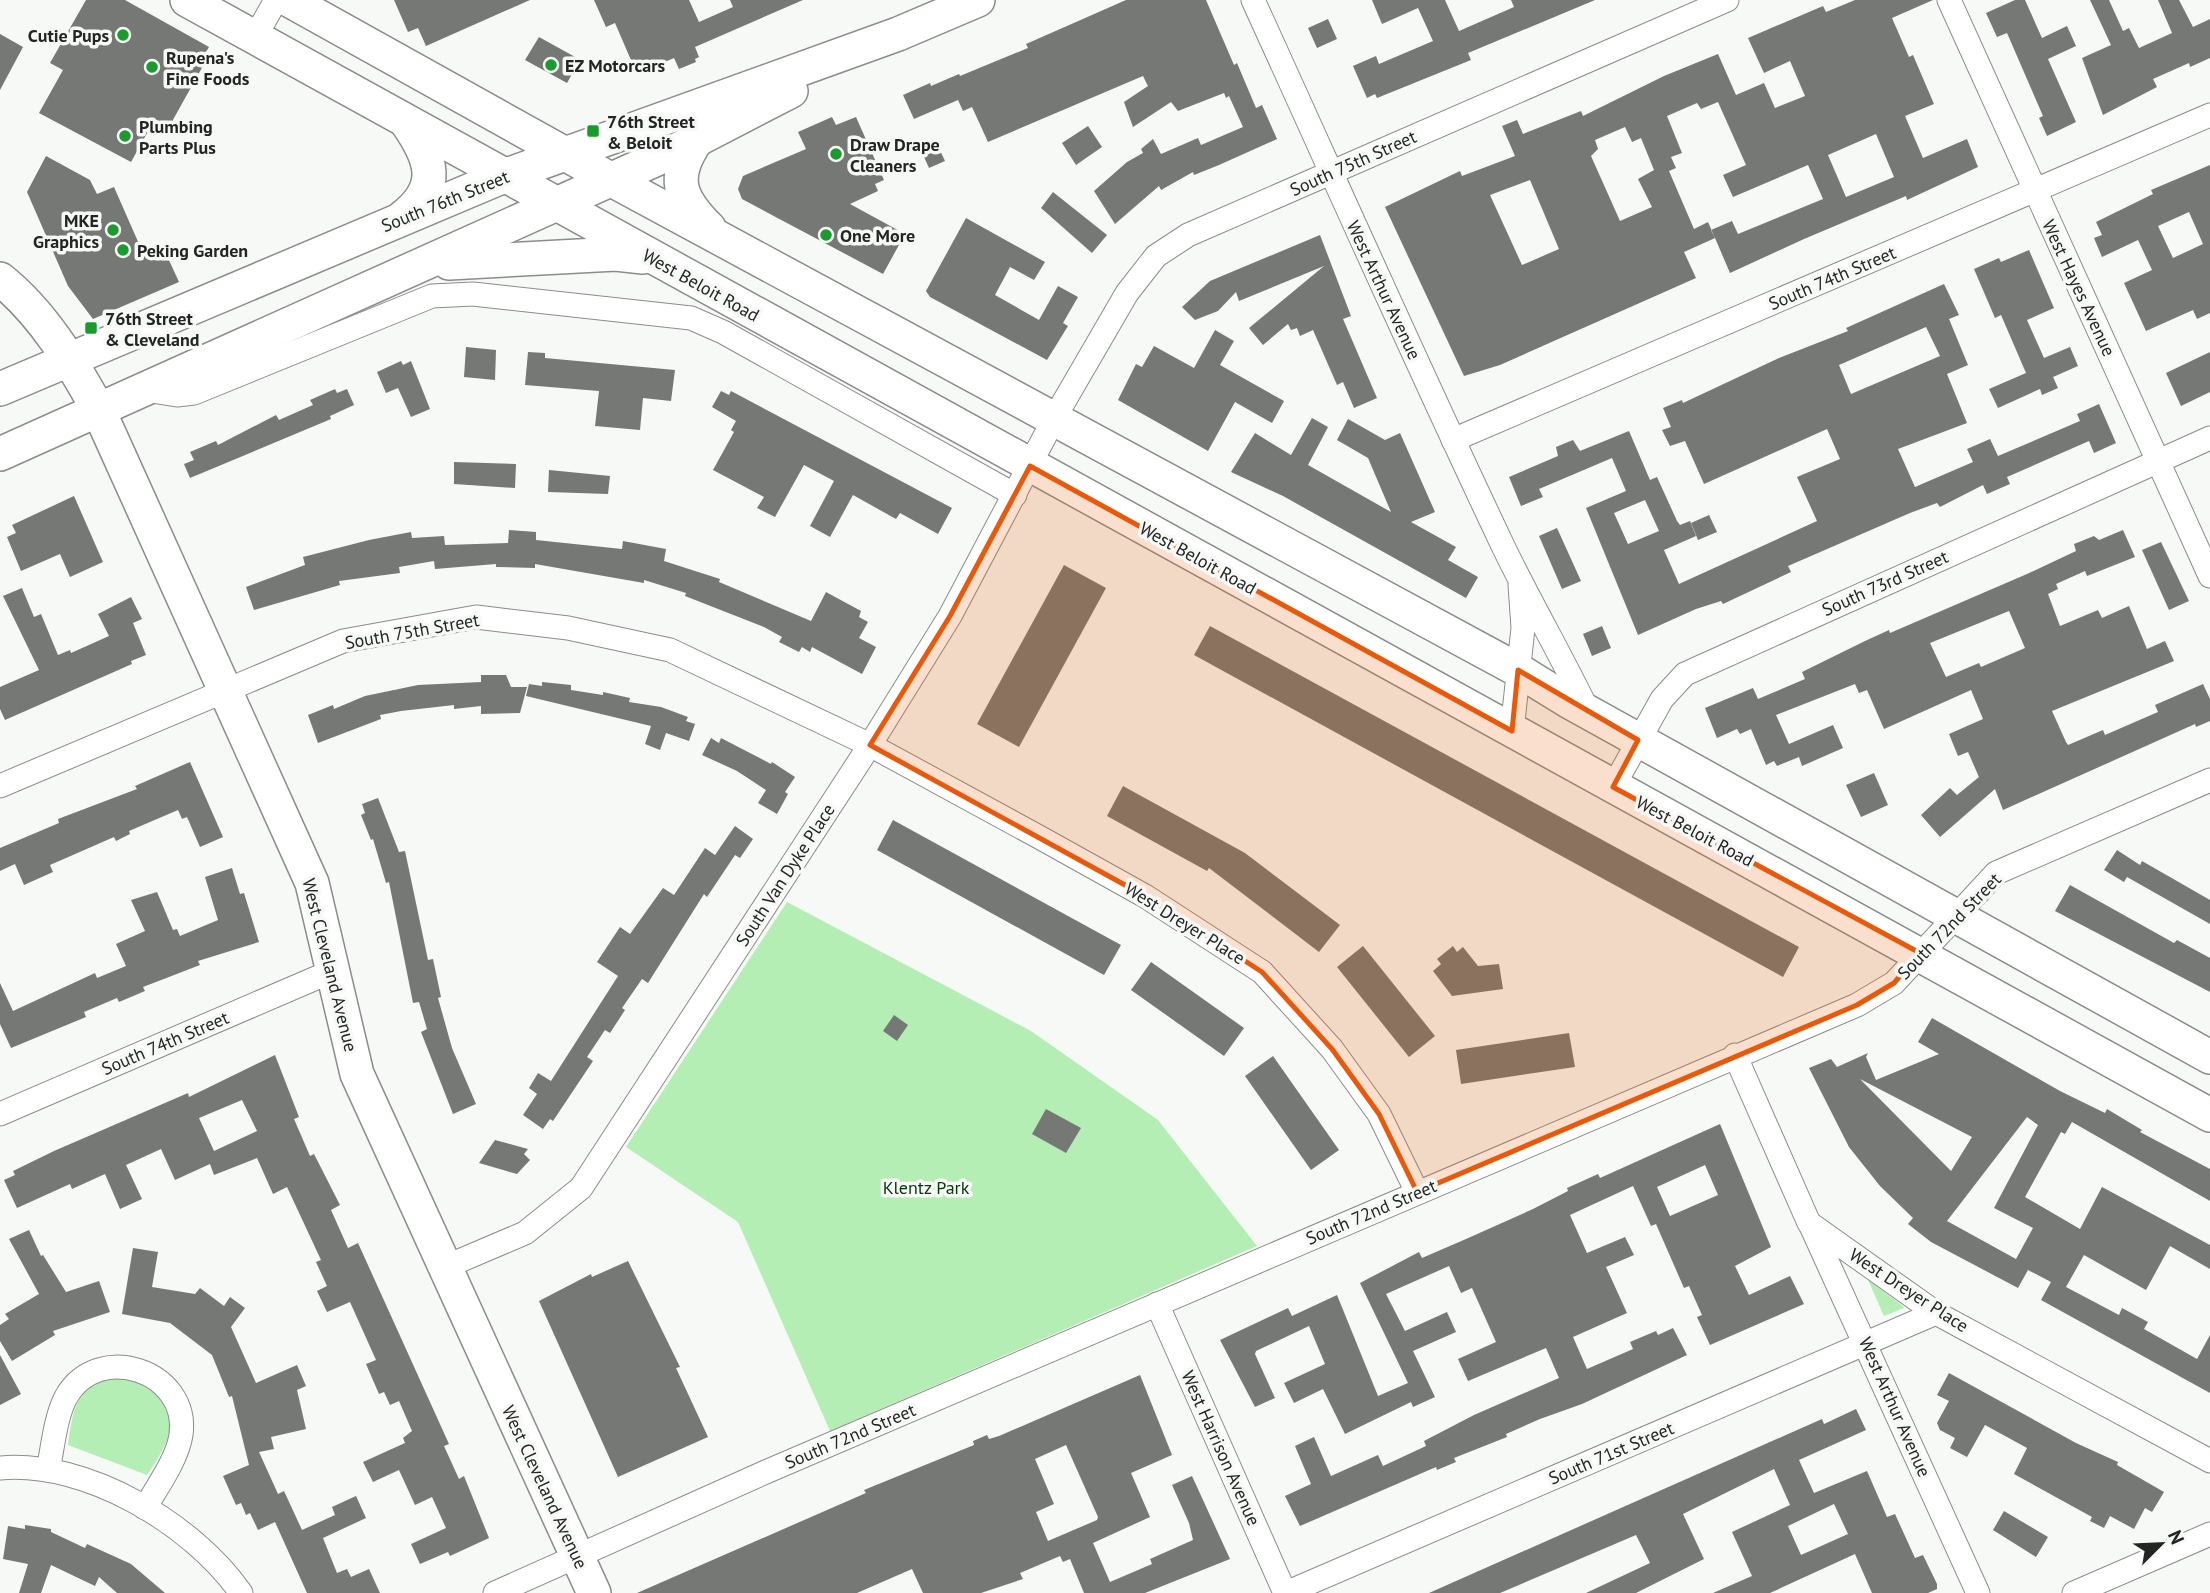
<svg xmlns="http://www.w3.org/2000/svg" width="2210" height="1593" font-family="'PT Sans',sans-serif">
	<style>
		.green { fill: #b5eeb5 }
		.building { fill: #757875; fill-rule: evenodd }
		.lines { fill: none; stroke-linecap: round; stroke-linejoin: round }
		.street-casing { stroke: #8a8d8a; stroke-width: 25 }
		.secondary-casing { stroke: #8a8d8a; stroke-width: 36 }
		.street { stroke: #fff; stroke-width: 23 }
		.secondary { stroke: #fff; stroke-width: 33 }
		.marked { fill: #e8590c; fill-opacity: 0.2; stroke: #e8590c; stroke-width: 5; stroke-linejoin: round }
		.poi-dot { fill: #1a9a2f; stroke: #f6f9f6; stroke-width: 2.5 }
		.labels { text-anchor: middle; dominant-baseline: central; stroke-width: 7; stroke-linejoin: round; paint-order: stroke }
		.poi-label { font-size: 18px; font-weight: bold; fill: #232423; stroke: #f6f9f6; text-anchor: start }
		.street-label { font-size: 18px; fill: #232423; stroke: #f6f9f6 }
		.park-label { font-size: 18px; fill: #04370b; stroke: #f6f9f6 }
	</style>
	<rect width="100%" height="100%" fill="#f6f9f6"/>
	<g class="green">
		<polygon points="787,902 1031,1031 1158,1120 1257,1246 830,1431 738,1222 626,1147"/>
		<polygon points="1868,1280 1903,1306 1904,1308 1884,1316"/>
		<path d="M123,1376C183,1401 181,1426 147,1475L68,1445C73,1404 78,1383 123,1376Z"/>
	</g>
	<g class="building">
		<polygon points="86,0 125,0 209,47 200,62 204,64 169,127 155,119 131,162 39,113 63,70 50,63"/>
		<polygon points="394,0 530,0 426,46 418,28 408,32"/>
		<polygon points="594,0 689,0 699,22 733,7 730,0 803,0 695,47 699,57 695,59 696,62 679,69 674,58 637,74 615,23 606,27"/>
		<polygon points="1126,0 1206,0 1234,65 1237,63 1256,108 1262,105 1277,139 1219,165 1194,175 1193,172 1161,190 1159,186 1115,224 1094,191 1127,162 1143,153 1141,149 1153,139 1161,154 1198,138 1201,145 1243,127 1229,96 1226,98 1224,93 1178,111 1171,102 1133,127 1124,102 1148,86 1143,76 988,142 972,107 963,111 958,100 914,119 903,95 930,83 931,86 959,74 960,76 1028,48 1026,44"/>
		<polygon points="1372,0 1445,0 1459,31 1514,7 1511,0 1595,0 1468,53 1471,60 1377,98 1375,94 1367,98 1353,66 1376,56 1379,64 1433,41 1418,8 1382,24"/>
		<path d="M1855,0H1933L1892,18L1909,57L1913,55L1934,104L1905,116L1923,158L1967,139L1978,167L1907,200L1906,196L1804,239L1730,273L1715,238L1684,252L1696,278L1500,365L1464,376L1385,207L1460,171L1462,176L1515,156L1502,126L1517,120L1523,134L1581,111L1583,116L1664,76L1718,54L1736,95L1764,83L1775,108L1805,96L1790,61L1764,73L1748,38L1823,6L1826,12ZM1718,102L1746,165L1723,175L1733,197L1808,165L1823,199L1738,234L1732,221L1711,230L1715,238L1708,222L1694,229L1669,171L1676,168L1671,157L1682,153L1667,116L1697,103L1701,109ZM1625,127L1632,142L1641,138L1654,170L1638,179L1652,207L1620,221L1591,156L1598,149L1595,140ZM1876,134L1894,177L1846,197L1828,155ZM1530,180L1559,249L1522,265L1490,195Z"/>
		<polygon points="2015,0 2025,0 2042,38 2067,26 2076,46 2048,59 2076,122 2047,136 2039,118 2043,116 2007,33 1997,37 1986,13"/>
		<polygon points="2090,0 2109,0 2123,31 2129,28 2139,48 2172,33 2158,0 2179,0 2193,27 2210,19 2210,58 2190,67 2189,63 2153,79 2157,87 2103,115 2082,58 2111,45"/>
		<polygon points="1328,19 1337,39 1317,48 1308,28"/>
		<polygon points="0,34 23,47 0,90"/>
		<polygon points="539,37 577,58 573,65 576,67 567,83 525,60"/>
		<polygon points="832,117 836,125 856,117 884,180 875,184 878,191 850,204 905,234 883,274 742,199 738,189 743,176 806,149 798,132"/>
		<polygon points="1088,126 1102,147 1076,165 1062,143"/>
		<polygon points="936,142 945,161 929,168 920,148"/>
		<polygon points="46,156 90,180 97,194 114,187 143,253 162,245 179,282 93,319 68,286 27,192"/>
		<path d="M2210,165V313L2197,319L2193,310L2146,331L2124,283L2152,270L2138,240L2102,257L2094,238L2102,235L2096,222L2153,194L2151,190ZM2189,212L2203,244L2173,258L2158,226Z"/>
		<polygon points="1053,192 1107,235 1092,253 1041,208"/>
		<polygon points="966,218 1045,262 1034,280 1010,267 995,295 1039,320 1058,286 1078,297 1063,323 1068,326 1047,360 930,297 926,291"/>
		<polygon points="1320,235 1351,316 1343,319 1377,398 1354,408 1343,382 1337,385 1313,330 1300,336 1297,328 1291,330 1288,324 1263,345 1249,328 1324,266 1239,301 1236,292 1218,311 1195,320 1182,307 1210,281"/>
		<polygon points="2029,250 2054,308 2027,320 2044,358 2070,347 2078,366 2053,377 2058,388 2042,395 2040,389 1998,408 1989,389 2026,373 2001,315 1995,318 1974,269 1999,258 2001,262"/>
		<path d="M1944,284L1959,315L1949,319L1968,365L1947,374L1967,423L1898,449L1915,487L1973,462L1967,449L1990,439L1998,456L2080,421L2077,414L2099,404L2116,443L2094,453L2089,441L2007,477L2010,484L1987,494L1983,485L1940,507L1937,503L1910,513L1788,566L1791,572L1723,604L1721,601L1696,609L1638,635L1586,508L1626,491L1612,458L1539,489L1543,497L1521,506L1509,477L1558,456L1556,447L1573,440L1580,451L1629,431L1650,480L1657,477L1677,521L1680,525L1690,521L1696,536L1664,550L1679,584L1817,521L1797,477L1840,459L1827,429L1704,484L1685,441L1670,446L1662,430L1671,427L1663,408L1682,400L1683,403L1779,358L1848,331L1846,328ZM1926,327L1940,356L1851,394L1839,365ZM1645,500L1659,531L1628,544L1614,513Z"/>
		<polygon points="1215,330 1234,341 1220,365 1284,401 1272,423 1235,402 1208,451 1118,400 1136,364 1142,367 1154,346 1194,368"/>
		<polygon points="466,347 496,350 495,380 464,377"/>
		<polygon points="528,352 545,353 545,358 675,370 671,401 643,398 640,430 595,426 599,391 525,385"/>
		<polygon points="2210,352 2210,392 2181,406 2166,373"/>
		<polygon points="401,361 403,365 411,361 430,409 411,417 398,388 386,393 377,372"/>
		<polygon points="335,389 337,393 347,389 354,405 330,416 331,419 190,478 184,464 194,460 190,452 216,441 218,445 276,415 279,420 313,405 310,400"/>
		<polygon points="721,391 729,395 731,391 952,508 938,534 900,513 896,519 853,495 830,537 810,526 834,481 804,465 775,517 757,508 764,497 713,470 734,432 731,430 736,421 712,407"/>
		<polygon points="1312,418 1328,427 1308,465 1391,512 1368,458 1337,440 1348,419 1385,440 1400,433 1435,512 1411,522 1456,547 1448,560 1478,577 1466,598 1283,496 1231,472 1255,433 1291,455"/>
		<polygon points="454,462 516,464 515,488 454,484"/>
		<polygon points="549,470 610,476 608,494 548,492"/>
		<polygon points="74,496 103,562 70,577 60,554 21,571 7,537 16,533 12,525"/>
		<polygon points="1709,515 1717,532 1698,540 1691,523"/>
		<polygon points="1557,528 1581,581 1562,589 1539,536"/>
		<polygon points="509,530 536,532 536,540 622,549 623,541 666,549 664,561 720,579 719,582 811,621 826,592 861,611 859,617 868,622 859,638 876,647 862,674 812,647 810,652 802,647 799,652 779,642 782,637 764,627 685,596 686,593 644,580 644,583 535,564 535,568 496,567 496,564 435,569 434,561 399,567 400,573 339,581 340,585 254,610 246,587 305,565 303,557 369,540 411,532 412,538 444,536 445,545 508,543"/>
		<path d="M2123,530L2135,557L2087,576L2085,571L2056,584L2058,589L2048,594L2060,626L2098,610L2102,618L2129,606L2147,649L2165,641L2174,661L2052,711L2066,742L2068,745L2103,730L2105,735L2158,712L2155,705L2203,684L2210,699V721L2196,727L2195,724L2003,810L1995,789L1940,837L1921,815L1950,788L1957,795L1979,777L1968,752L1958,756L1949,734L1983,719L1971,690L1884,729L1867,690L1859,693L1855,684L1776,715L1789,744L1833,725L1843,748L1802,766L1799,757L1777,766L1774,761L1766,765L1751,729L1740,734L1737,729L1717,738L1705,708L1753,688L1758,699L1805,679L1802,672L1865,641L1889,630L1890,633L2027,574L2076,551L2074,544L2094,536L2099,540ZM2009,611L2025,648L1981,667L1979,663L1946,677L1930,643Z"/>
		<polygon points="2161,542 2189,601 2169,610 2142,550"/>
		<polygon points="1064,565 1106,588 1019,747 977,724"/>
		<polygon points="22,588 34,617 41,614 58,655 70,650 71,653 109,636 98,614 131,597 142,619 133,623 146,655 131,661 132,664 5,720 0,709 0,687 39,670 3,596"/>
		<polygon points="1210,626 1799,947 1783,977 1194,655"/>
		<polygon points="1602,626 1611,648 1592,656 1583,634"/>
		<polygon points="481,675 506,675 511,687 527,687 520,713 481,714 481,706 454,709 454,705 401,711 380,715 381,719 318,743 308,715 333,705 334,709 365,696 418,685 481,682"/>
		<polygon points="542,682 571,685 571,690 603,695 603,692 630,698 629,702 661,707 688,717 686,721 695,724 689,741 666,733 660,750 645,744 651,726 526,696 529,684 542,686"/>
		<polygon points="711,738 719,743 721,738 771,764 772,762 795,777 785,792 788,794 777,814 758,803 766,790 737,771 702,755"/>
		<polygon points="190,762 223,837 200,847 187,817 182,819 178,810 129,831 130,834 116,841 114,837 50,865 53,872 24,885 15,864 0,871 0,848 59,823 58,819 137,789 135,786"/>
		<polygon points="1874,773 1888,805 1861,817 1846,785"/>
		<polygon points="1123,786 1245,853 1340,925 1319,952 1209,868 1207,871 1107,816"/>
		<polygon points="378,798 399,852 405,851 428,960 433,959 441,997 438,998 452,1048 476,1104 453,1114 421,1032 427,1029 419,1002 413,1003 389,882 386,883 373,839 371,840 361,815 365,813 362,804"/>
		<polygon points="893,820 1121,945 1104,975 877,850"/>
		<polygon points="735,826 753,839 740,858 735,855 707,897 704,894 648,983 642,979 622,1008 625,1010 610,1033 605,1030 587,1057 593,1061 553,1121 550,1119 543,1129 523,1115 537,1094 529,1088 538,1073 551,1081 618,976 597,962 620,927 630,934 663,888 674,895 705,848 715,855"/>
		<polygon points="2117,850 2140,865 2142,861 2210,900 2210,924 2127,877 2124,882 2104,870"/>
		<polygon points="232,868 240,894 244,893 259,942 198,961 200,965 143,987 145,991 119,1002 117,998 84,1012 86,1017 11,1048 0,1024 0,983 13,1011 95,973 97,978 126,966 116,944 145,931 131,900 157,892 173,930 177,929 180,936 218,920 205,877"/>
		<polygon points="2070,885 2174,943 2177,940 2210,958 2210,992 2055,911"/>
		<polygon points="1363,946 1435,1036 1409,1057 1337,967"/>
		<polygon points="1453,946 1457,952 1463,947 1478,966 1499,964 1503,989 1452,996 1433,971 1441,964 1437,959"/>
		<polygon points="1151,962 1244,1028 1224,1056 1131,990"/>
		<polygon points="894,1015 908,1025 897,1041 883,1031"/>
		<path d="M1932,1018L2060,1091L2105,1113L2107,1109L2142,1130L2140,1132L2210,1169V1201L2072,1122L2065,1134L2061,1132L2025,1197L2080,1229L2102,1187L2210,1245V1269L2170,1246L2146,1290L2084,1255L2066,1287L2119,1315L2122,1308L2148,1322L2144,1329L2197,1359L2210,1335V1393L2041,1300L2051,1282L2028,1270L2018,1288L1931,1242L1908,1224L1913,1218L1880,1186L1849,1147L1809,1068L1831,1059L1837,1067L1868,1053L1866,1057L1876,1080L1939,1054L1918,1042ZM1860,1079L1972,1137L1951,1171ZM2027,1117L2038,1125L1994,1208L2033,1228L2016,1259L1947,1221Z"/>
		<polygon points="1569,1033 1575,1067 1461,1084 1456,1050"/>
		<path d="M275,1055L299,1117L294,1119L310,1156L314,1154L340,1205L331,1210L348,1248L358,1243L449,1444L444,1446L459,1479L464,1476L489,1538L450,1556L448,1552L420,1564L411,1544L446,1528L432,1497L415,1505L399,1470L373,1482L363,1462L405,1443L403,1438L412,1431L399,1401L390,1405L384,1392L379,1394L366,1364L376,1360L350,1302L327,1312L317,1291L327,1286L316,1262L321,1260L287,1187L273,1194L257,1158L214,1175L210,1164L175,1180L161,1149L126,1165L142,1199L120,1209L105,1174L72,1189L70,1184L17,1208L4,1180L15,1175L13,1171L54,1151L188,1093L189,1097ZM242,1100L257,1131L214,1151L199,1118Z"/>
		<polygon points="1273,1056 1339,1150 1311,1170 1245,1076"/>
		<polygon points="1046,1109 1081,1128 1066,1153 1032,1134"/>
		<path d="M1720,1124L1771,1247L1735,1266L1749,1295L1790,1276L1804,1304L1710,1345L1697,1317L1702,1315L1689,1286L1684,1288L1656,1224L1651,1226L1633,1186L1570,1215L1587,1253L1625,1237L1634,1255L1606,1267L1627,1313L1573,1337L1587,1369L1633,1349L1630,1342L1656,1331L1658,1335L1673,1328L1687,1355L1582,1404L1540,1419L1506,1434L1507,1437L1454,1458L1456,1462L1437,1470L1436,1467L1300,1526L1285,1496L1311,1484L1295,1446L1314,1437L1331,1476L1378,1455L1383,1466L1426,1446L1424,1441L1474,1415L1559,1378L1546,1348L1468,1381L1458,1359L1496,1342L1472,1288L1461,1293L1449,1266L1386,1294L1405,1331L1447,1312L1456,1332L1413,1351L1435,1397L1413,1407L1411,1402L1345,1434L1323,1389L1294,1403L1284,1383L1325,1364L1309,1326L1256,1351L1255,1354L1275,1398L1255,1407L1220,1340L1288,1308L1292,1316L1337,1295L1378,1396L1408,1383L1360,1283L1419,1252L1422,1258L1466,1239L1533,1209L1568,1191L1567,1188L1598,1174L1600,1178ZM1705,1165L1718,1195L1670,1216L1657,1187Z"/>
		<polygon points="495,1140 528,1149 524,1154 530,1160 517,1174 479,1163"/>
		<polygon points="29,1230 41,1256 43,1255 66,1292 99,1281 110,1312 53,1331 55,1335 12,1361 0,1341 0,1325 9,1319 5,1314 39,1294 9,1239"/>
		<polygon points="133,1248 158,1252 152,1287 195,1294 200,1288 224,1306 230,1297 245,1308 231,1327 256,1383 297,1365 306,1386 297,1390 306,1429 271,1437 274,1449 259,1452 278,1494 284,1491 302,1530 335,1515 332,1507 356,1496 366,1518 323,1538 337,1573 347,1569 351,1577 369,1569 380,1593 307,1593 275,1522 258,1530 250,1513 246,1515 241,1503 236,1505 223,1476 249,1465 232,1396 229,1397 212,1355 170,1323 122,1314"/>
		<polygon points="628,1261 680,1367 676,1368 708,1437 618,1477 539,1301 591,1274 592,1277"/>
		<polygon points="0,1355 21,1394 0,1405"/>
		<polygon points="1949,1373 2076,1443 2118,1462 2117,1465 2164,1492 2152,1512 2145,1508 2134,1529 2110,1516 2104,1528 2090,1521 2092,1517 2014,1474 2027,1448 1985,1425 1967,1457 1950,1448 1955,1438 1940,1430 1937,1423 1949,1401 1937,1395"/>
		<path d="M1140,1375L1172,1455L1131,1473L1150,1517L1093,1543L1110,1582L1152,1564L1150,1559L1193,1540L1189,1523L1172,1485L1192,1476L1230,1559L1145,1593H1084L1070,1559L1063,1562L1060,1556L1020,1573L1023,1579L981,1593H923L912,1569L857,1593H637L866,1493L864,1490L974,1445L973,1441L987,1435L989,1439L999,1436ZM1066,1445L1098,1517L1097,1520L1048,1541L1036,1512L1054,1504L1035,1459Z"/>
		<path d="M1856,1409L1866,1430L1799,1460L1814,1493L1867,1471L1887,1517L1895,1514L1915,1558L1923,1555L1937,1584V1589L1928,1593H1872L1855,1554L1770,1593H1713L1752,1576L1732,1532L1790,1505L1774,1469L1683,1514L1704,1559L1636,1593H1586L1650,1563L1636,1535L1500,1593H1429L1822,1419L1824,1424ZM1834,1504L1848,1534L1801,1555L1788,1526Z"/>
		<polygon points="2004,1511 2048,1537 2036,1557 1993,1530"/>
		<polygon points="25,1525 51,1529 51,1532 85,1548 87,1544 131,1564 165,1593 117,1593 99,1577 95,1586 51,1565 41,1593 19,1593 28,1564 3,1559 8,1526 25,1529"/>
	</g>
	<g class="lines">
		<g class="street-casing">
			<g id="street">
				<path d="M1253,0C1336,182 1417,365 1503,546C1530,602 1561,655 1588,711"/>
				<polyline points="1949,0 2210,576"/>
				<polyline points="255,37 276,0"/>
				<polyline points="145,390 177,395 194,393 432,296 473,294 691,318 723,332 1015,495"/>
				<polyline points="1453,440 2210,115"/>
				<polyline points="1512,731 1523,628 1520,585"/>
				<polyline points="0,786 343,641 476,617 568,628 670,650 870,745 1039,837 1145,896 1262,972 1332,1049 1379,1114 1417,1192"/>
				<polyline points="1613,787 1662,699 1685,674 2210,438"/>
				<polyline points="1735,1055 1809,1223 1936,1313 2210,1461"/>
				<polyline points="0,1114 330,972"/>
				<polyline points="1811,1226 1978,1593"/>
				<polyline points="445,1267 525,1233 581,1188 870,745 950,616 1055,417 1127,293 1156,256 1188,235 1727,0"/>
				<polyline points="1157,1304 1285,1593"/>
				<path d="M0,1468C86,1460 193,1524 241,1593"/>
				<path d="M48,1470C53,1447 55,1418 66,1397C98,1340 190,1371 181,1435C177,1460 157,1487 145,1508"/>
				<polyline points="495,1593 768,1471 1857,1005 1894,983 1996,873 2210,780"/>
				<polyline points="1286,1593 1936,1313"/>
				<polyline points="2074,1593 2210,1534"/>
			</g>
		</g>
		<g class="secondary-casing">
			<g id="secondary">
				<polyline points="187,0 2210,1115"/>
				<polyline points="289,0 612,180 1518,670 1568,701 2210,1057"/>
				<path d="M696,141C671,178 679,198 709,228"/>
				<path d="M403,217C442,187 432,159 407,123"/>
				<polyline points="449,263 616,254 643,257"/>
				<path d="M0,279C43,313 73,364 99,411L312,883L357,1074L594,1593"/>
				<polyline points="0,389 504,176 898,34 978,0"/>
				<polyline points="0,454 679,149 791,91"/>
			</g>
		</g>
		<use href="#street" class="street"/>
		<use href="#secondary" class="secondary"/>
	</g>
	<path class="marked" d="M1030,466L1512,731L1518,670L1638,740L1613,787L1920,953L1894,983L1857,1005L1417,1192L1379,1114L1332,1049L1262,972L1145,896L870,745L950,616Z"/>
	<g class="poi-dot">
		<circle cx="123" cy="35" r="7"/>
		<circle cx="551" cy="65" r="7"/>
		<circle cx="152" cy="67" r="7"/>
		<rect x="586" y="124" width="14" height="14" rx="3.5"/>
		<circle cx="125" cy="136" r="7"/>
		<circle cx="836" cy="154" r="7"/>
		<circle cx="113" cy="230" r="7"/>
		<circle cx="826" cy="235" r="7"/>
		<circle cx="123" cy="250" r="7"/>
		<rect x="84" y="321" width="14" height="14" rx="3.5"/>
	</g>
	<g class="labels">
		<g class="poi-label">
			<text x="109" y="35" text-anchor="end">Cutie Pups</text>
			<text x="166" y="57">Rupena's<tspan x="166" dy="21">Fine Foods</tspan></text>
			<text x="565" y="65">EZ Motorcars</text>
			<text x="607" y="121">76th Street<tspan x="607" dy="21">&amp; Beloit</tspan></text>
			<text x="139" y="126">Plumbing<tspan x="139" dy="21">Parts Plus</tspan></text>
			<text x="850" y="144">Draw Drape<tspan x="850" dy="21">Cleaners</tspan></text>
			<text x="99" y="220" text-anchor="end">MKE<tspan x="99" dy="21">Graphics</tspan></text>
			<text x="840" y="235">One More</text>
			<text x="137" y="250">Peking Garden</text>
			<text x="105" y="318">76th Street<tspan x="105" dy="21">&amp; Cleveland</tspan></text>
		</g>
		<g class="street-label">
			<text transform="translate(1353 163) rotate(-24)">South 75th Street</text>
			<text transform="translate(445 201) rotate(-22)">South 76th Street</text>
			<text transform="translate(1832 278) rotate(-23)">South 74th Street</text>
			<text transform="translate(701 285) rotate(29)">West Beloit Road</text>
			<text transform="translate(2079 288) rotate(65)">West Hayes Avenue</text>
			<text transform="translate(1384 290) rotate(65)">West Arthur Avenue</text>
			<text transform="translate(1198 558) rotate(29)">West Beloit Road</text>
			<text transform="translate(1885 583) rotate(-24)">South 73rd Street</text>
			<text transform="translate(412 631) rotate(-10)">South 75th Street</text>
			<text transform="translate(1695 831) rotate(28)">West Beloit Road</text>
			<text transform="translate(785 875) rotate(-57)">South Van Dyke Place</text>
			<text transform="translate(1185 923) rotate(32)">West Dreyer Place</text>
			<text transform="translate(1949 926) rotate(-46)">South 72nd Street</text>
			<text transform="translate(330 965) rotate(76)">West Cleveland Avenue</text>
			<text transform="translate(165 1043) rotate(-23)">South 74th Street</text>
			<text transform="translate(1371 1212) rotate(-23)">South 72nd Street</text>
			<text transform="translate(1909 1290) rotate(33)">West Dreyer Place</text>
			<text transform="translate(1895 1407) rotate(66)">West Arthur Avenue</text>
			<text transform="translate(850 1436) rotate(-23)">South 72nd Street</text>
			<text transform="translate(1221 1448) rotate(66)">West Harrison Avenue</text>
			<text transform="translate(1611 1453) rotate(-23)">South 71st Street</text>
			<text transform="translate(545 1487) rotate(65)">West Cleveland Avenue</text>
		</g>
		<g class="park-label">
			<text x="926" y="1187">Klentz Park</text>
		</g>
	</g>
	<g transform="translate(2161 1544) rotate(66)" stroke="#f6f9f6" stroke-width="5" paint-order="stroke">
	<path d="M0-5L12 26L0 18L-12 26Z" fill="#232423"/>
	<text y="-10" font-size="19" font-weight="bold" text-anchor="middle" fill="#232423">N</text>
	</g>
</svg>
